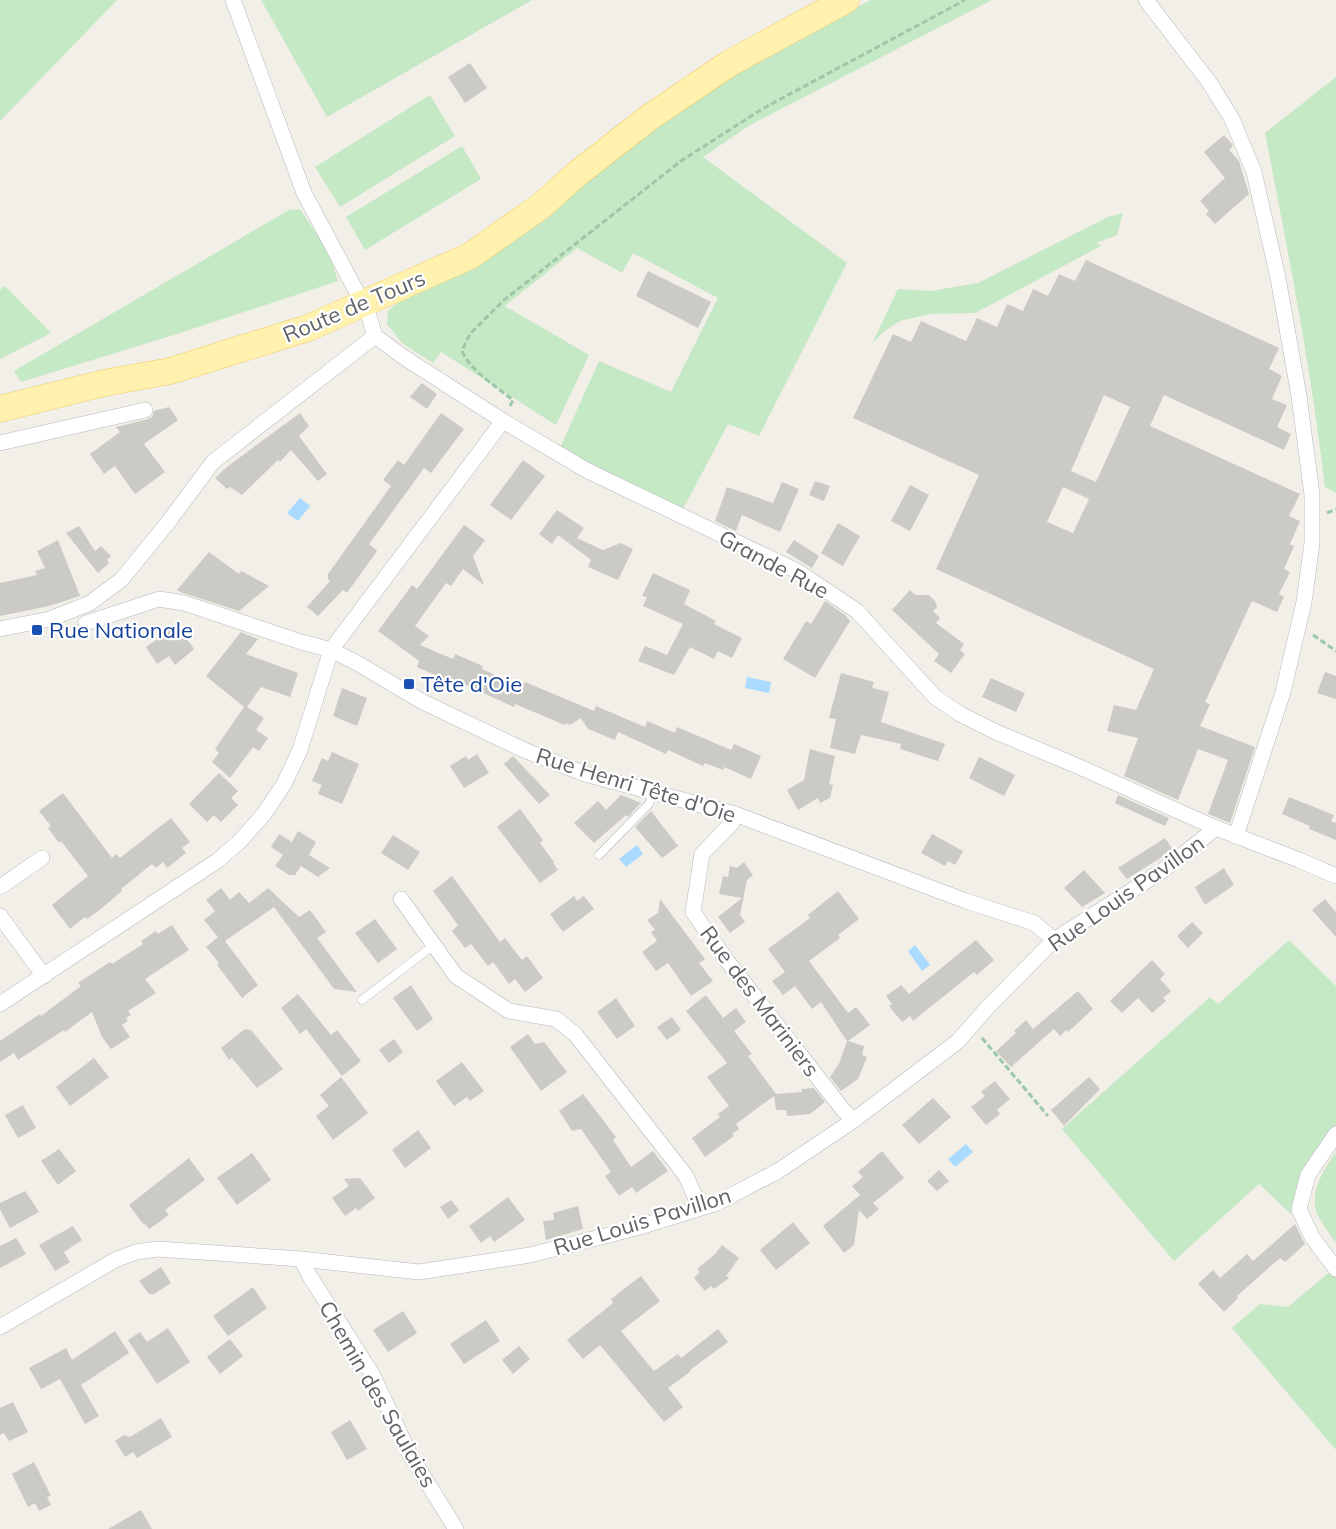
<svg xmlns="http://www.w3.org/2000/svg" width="1336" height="1529" font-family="Mulish,sans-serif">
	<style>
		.green { fill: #c5e8c5 }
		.water { fill: #aadaff }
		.building { fill: #cccac5; fill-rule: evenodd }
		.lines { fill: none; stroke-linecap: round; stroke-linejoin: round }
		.lane-casing { stroke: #b5b8bc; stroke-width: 9 }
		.street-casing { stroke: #b5b8bc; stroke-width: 16 }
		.primary-casing { stroke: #f2c960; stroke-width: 27 }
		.path { stroke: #9cc7a9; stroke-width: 3; stroke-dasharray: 6 3; stroke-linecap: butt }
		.lane { stroke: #fff; stroke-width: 8 }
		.street { stroke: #fff; stroke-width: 15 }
		.primary { stroke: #fff2af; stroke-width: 26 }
		.transit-dot { fill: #1a4fb4; stroke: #fff; stroke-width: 2 }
		.labels { text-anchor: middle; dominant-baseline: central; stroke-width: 4.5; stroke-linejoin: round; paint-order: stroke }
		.street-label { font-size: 22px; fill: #5f6368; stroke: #fff }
		.transit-label { font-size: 22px; fill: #164399; stroke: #fff; text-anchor: start }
	</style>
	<rect width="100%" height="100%" fill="#f1efe8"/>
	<g class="green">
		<polygon points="0,0 117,0 0,121"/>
		<polygon points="261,0 532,0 327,117"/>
		<polygon points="871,0 992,0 750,125 703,157 847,263 759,436 728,424 683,509 560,448 599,361 671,392 718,298 633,253 622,273 577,248 505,306 589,355 556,425 441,352 433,363 402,343 387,324 388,311 399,302 458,274 710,89 794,38"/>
		<path d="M1336,77V493L1325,487C1311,368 1288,251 1265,133Z"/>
		<polygon points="430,95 455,136 340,207 315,167"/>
		<polygon points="462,146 481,179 365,250 346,217"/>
		<polygon points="300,209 329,253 338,281 180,333 21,382 14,371 289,210"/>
		<polygon points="1123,213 1117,235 1096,243 1101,246 975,313 930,314 900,321 883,332 872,344 898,289 931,291 978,283 1108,217"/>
		<polygon points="5,286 51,333 0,359 0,290"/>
		<polygon points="1289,940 1336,986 1336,1125 1301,1171 1291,1214 1259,1184 1174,1261 1062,1129 1210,997 1218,1004"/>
		<path d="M1336,1153V1243C1330,1233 1319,1221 1316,1210C1311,1190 1324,1168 1336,1153Z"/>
		<polygon points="1332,1270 1336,1274 1336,1450 1232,1328 1260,1304 1288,1307"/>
	</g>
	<g class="water">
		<polygon points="300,498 310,506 298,521 287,513"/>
		<polygon points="747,677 771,682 769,693 745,688"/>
		<polygon points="637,845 643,854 626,867 619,859"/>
		<polygon points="915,945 930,965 922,971 908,951"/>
		<polygon points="966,1144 973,1152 955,1167 948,1159"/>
	</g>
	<g class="building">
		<polygon points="470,63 487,88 465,103 448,77"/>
		<polygon points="1224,135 1232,144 1233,146 1229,150 1239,161 1249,194 1215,224 1206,214 1209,211 1200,201 1225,178 1204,152"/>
		<path d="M1086,260L1279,348L1269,369L1282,376L1272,399L1287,405L1277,427L1291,434L1284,450L1164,395L1150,426L1300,494L1289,516L1300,521L1290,544L1294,546L1284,569L1290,572L1279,594L1284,597L1277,612L1252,601L1205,702L1210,704L1200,726L1255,747L1230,823L1208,814L1228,760L1198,749L1178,800L1124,776L1138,738L1107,731L1114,705L1136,710L1154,669L936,569L979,475L853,418L893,334L911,342L921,321L966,341L977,318L997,327L1007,304L1023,311L1033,289L1048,296L1059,274L1075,281ZM1104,395L1130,407L1096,482L1071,471ZM1063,487L1089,499L1073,533L1047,522Z"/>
		<polygon points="648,271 711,302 698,328 636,296"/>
		<polygon points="422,383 437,394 427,409 410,397"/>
		<polygon points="169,407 178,420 144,444 165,472 135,494 115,466 104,474 90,454 120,432 116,427 148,419 152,417 154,411"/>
		<polygon points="300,413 309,426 299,436 327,474 318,481 291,450 280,462 278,460 242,495 230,487 227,489 215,478 228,466"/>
		<polygon points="441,413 464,429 431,473 424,468 369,544 377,551 347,593 343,590 318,616 307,607 330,581 328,579 328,574 391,486 383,480 398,460 404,465"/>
		<polygon points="523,460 545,476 511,520 490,505"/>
		<polygon points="815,481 830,486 824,501 809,495"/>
		<polygon points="782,482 799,489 780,532 742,515 736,531 715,521 727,487 773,503"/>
		<polygon points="910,485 929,495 910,531 891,521"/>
		<polygon points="557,510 584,528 577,538 603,550 621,543 633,549 618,580 588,567 591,560 558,535 552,544 539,534"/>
		<polygon points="838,523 860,536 843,566 821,553"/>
		<polygon points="464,525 485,540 473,556 484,585 463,569 451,586 446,583 415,626 429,636 420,645 453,659 455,654 483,666 482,669 522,687 525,682 594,711 596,706 645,727 647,721 675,733 677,727 731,750 734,744 761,756 751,779 724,767 723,770 705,763 703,766 668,750 666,754 618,732 615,740 588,729 581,718 570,725 566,723 565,725 515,704 514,707 446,676 444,679 417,667 419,661 378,631 412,585 417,589"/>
		<polygon points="79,526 95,551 101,546 111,556 107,560 109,563 98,573 66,533"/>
		<polygon points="58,540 80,596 49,606 0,616 0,583 37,575 35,571 45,568 37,551"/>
		<polygon points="794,540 819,556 812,568 786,552"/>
		<polygon points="209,552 239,574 241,571 269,586 239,611 180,592 177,590"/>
		<polygon points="653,573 690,590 684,604 716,621 714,624 742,638 732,658 718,651 714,659 690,647 674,675 638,661 645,646 667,655 683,624 643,606 647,597 642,596"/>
		<polygon points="910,590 915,595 929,595 935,601 937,607 933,611 940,618 936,623 964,644 960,650 965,654 951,673 934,661 939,654 892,610"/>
		<polygon points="825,601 845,615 850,621 815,678 783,659 806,621 811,624"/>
		<polygon points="177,625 194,649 175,665 169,656 157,664 146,647"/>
		<polygon points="241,632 258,639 246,654 298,673 290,697 261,687 247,707 264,718 256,730 268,738 259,751 253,747 230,778 212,762 219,753 215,749 244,707 206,676"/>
		<polygon points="1325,672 1336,676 1336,699 1317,693"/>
		<polygon points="841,673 874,682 872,688 889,692 881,722 945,744 938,761 900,749 901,744 861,735 855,754 830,748 836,719 829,718"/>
		<polygon points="991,678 1025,693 1016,712 982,697"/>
		<polygon points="342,688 367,698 357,726 333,716"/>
		<polygon points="810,749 835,756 829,784 833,785 830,798 820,803 818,798 798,810 787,790 804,780"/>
		<polygon points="332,752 359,764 342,804 318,794 322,785 312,781 322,758 328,761"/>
		<polygon points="477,754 489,773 464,788 450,766 466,756 468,760"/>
		<polygon points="513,756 550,795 539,804 504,764"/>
		<polygon points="979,757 1015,775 1004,796 969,778"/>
		<polygon points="219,773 238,791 231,798 238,805 221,822 214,815 207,822 189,804"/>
		<polygon points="63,793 112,858 116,854 120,858 171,818 190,842 182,848 186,853 167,868 163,862 156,868 152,864 121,889 122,891 102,908 87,919 85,917 70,929 52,905 88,876 61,841 59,843 48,828 51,826 39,811"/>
		<polygon points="621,795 641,803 628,817 626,815 594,843 574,823 598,801 606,810"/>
		<polygon points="1118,795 1169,818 1165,826 1115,803"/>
		<polygon points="1289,797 1334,815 1331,821 1336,823 1336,840 1309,829 1310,826 1282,814"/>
		<polygon points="520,809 543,840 540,843 554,862 553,863 558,870 540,883 497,827"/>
		<polygon points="651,811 678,846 662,858 635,827"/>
		<polygon points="298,831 316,842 309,855 330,868 318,877 301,866 295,875 289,875 275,866 283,855 271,847 279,834 292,842"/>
		<polygon points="932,834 963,851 955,865 948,861 945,866 921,853"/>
		<polygon points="393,835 420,852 408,870 381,853"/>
		<polygon points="1165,838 1173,850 1127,879 1118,868"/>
		<polygon points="744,862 753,875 747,880 740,915 745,922 730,933 718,917 742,898 719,894 723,876 728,877 730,866 737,868"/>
		<polygon points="1224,868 1234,885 1205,905 1195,887"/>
		<polygon points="1084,870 1105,893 1082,907 1064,888"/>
		<polygon points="452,876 500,942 505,938 522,960 527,956 543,978 525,992 515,979 509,984 493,962 488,966 471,944 465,948 452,931 458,925 433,891"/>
		<polygon points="221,888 230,900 239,892 249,903 268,888 299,917 310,910 326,932 317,938 357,992 334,989 274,907 225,941 258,985 242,998 217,965 219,963 206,947 218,937 204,920 215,911 206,900"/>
		<polygon points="838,891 859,919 838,935 840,938 809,961 848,1013 856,1007 870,1025 848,1041 864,1046 862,1055 867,1057 858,1079 841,1091 830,1077 839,1064 847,1041 821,1002 812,1009 795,986 783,995 772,981 785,972 768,949 810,918 808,915"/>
		<polygon points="574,896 577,901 584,896 594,909 563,932 550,914"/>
		<polygon points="660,899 705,959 699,963 713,981 691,996 668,963 656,971 642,952 657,941 651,932 655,930 647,920 658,913"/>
		<polygon points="1325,899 1336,912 1336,937 1312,910"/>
		<polygon points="375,919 397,949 378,963 355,933"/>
		<polygon points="1192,922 1203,933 1188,948 1177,936"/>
		<polygon points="172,925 189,950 145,979 156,993 128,1011 131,1015 126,1018 128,1021 122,1025 130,1037 111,1049 102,1037 92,1012 65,1032 64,1030 18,1060 14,1053 0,1062 0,1041 40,1014 41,1016 81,986 78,983 110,962 112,964 143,944 141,941 156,931 158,934"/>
		<polygon points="976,940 994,960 977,975 974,972 913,1021 910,1016 902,1022 889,1006 892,1004 886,996 901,985 909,994"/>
		<polygon points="1152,960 1165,974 1160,979 1171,991 1163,998 1166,1001 1152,1013 1138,998 1122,1013 1110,1001"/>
		<polygon points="411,985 433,1019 417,1031 393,998"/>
		<polygon points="1078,991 1093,1009 1068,1032 1066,1030 1060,1036 1054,1029 1011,1067 996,1051 1016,1033 1014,1031 1026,1020 1033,1029"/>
		<polygon points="298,994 331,1035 337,1030 361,1061 342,1076 306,1029 300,1034 281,1008"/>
		<polygon points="706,995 723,1018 736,1008 746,1022 734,1031 752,1054 748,1056 776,1094 802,1092 801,1089 814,1088 825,1102 810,1114 787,1116 786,1110 776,1110 774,1096 736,1124 739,1129 732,1134 734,1136 705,1157 692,1138 720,1117 718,1114 729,1106 707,1077 727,1063 686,1011"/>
		<polygon points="616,998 635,1026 617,1039 597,1012"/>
		<polygon points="672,1017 681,1030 667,1040 657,1027"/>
		<polygon points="245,1029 251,1030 283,1069 257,1088 232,1058 229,1060 221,1048"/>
		<polygon points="528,1034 535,1044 544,1042 567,1072 541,1091 510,1047"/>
		<polygon points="394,1039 403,1052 389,1063 379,1050"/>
		<polygon points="94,1058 109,1077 70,1106 56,1087"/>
		<polygon points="462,1062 484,1091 470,1101 467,1097 454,1106 436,1081"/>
		<polygon points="341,1077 368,1113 333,1140 316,1116 329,1106 320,1095"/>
		<polygon points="1089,1077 1100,1089 1064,1126 1051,1110"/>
		<polygon points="995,1081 1010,1099 997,1110 1000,1114 986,1125 971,1107 985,1096 981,1092"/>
		<polygon points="583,1094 616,1137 613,1140 631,1167 653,1151 668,1171 636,1193 632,1187 619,1196 605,1176 611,1172 581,1129 572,1131 559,1111"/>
		<polygon points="933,1098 951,1117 919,1144 902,1125"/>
		<polygon points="23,1105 36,1128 18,1138 5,1115"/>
		<polygon points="418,1130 431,1148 405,1168 392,1150"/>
		<polygon points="59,1149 76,1171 58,1185 41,1161"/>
		<polygon points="882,1151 904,1178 873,1203 879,1209 867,1219 859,1210 854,1245 844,1253 823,1226 860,1195 852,1186 863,1177 858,1172"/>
		<polygon points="252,1153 271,1180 237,1205 217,1178"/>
		<polygon points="189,1158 205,1180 165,1210 169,1215 149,1229 145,1224 144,1225 129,1205"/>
		<polygon points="939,1170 949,1181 937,1191 927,1181"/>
		<polygon points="360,1178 375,1198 358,1211 356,1208 345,1216 332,1198 349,1186 344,1179"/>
		<polygon points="25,1191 39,1212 10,1228 0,1209 0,1203"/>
		<polygon points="508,1197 525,1220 494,1242 490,1236 481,1243 469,1226"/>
		<polygon points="451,1200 459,1210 448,1219 440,1207"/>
		<polygon points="578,1206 583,1229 546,1240 543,1221 554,1220 553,1213"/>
		<polygon points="793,1222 810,1243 776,1270 760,1250"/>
		<polygon points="1295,1224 1305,1244 1285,1262 1280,1258 1237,1296 1238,1298 1224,1312 1198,1284 1213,1270 1220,1278 1247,1254 1253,1261"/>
		<polygon points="73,1226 82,1240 64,1252 70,1262 55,1271 39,1245"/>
		<polygon points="16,1238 26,1254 0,1268 0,1246"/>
		<polygon points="722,1245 739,1258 726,1276 729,1278 714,1289 711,1286 705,1291 694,1278 700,1272 697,1269 715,1254"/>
		<polygon points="161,1267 171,1283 154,1294 149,1294 139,1281"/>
		<polygon points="641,1276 660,1301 621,1331 654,1371 678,1354 681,1358 718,1329 728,1342 690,1370 691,1371 668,1388 683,1407 664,1422 600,1345 583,1359 567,1340 613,1303 611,1299"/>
		<polygon points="253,1287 267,1308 228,1336 213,1316"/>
		<polygon points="403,1311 417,1333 388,1352 373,1330"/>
		<polygon points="486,1320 500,1341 464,1364 450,1344"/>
		<polygon points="168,1328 190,1362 157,1384 128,1340 140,1332 147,1342"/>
		<polygon points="115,1331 129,1353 81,1385 99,1416 85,1424 60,1379 41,1389 29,1368 66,1348 72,1360"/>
		<polygon points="230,1339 243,1356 220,1374 207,1357"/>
		<polygon points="519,1346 530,1359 513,1374 502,1360"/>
		<polygon points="13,1402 28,1432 9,1441 4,1433 0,1435 0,1408"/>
		<polygon points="161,1418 172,1437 137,1458 133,1452 125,1457 115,1441 124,1435 130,1437"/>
		<polygon points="350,1420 367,1449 347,1460 331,1432"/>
		<polygon points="34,1462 51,1496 47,1497 51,1505 39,1511 35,1503 28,1507 12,1474"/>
		<polygon points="141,1510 152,1529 108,1529"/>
	</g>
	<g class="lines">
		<g class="lane-casing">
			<g id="lane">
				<polyline points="599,855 649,804 654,792"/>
				<polyline points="362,1000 434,945"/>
			</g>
		</g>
		<g class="street-casing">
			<g id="street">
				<polyline points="233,0 304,193 368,313 375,336 405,358 503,421 588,471 797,571 857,611 935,697 960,714 996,732 1075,765 1216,828 1299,860 1336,876"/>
				<polyline points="1146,0 1209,82 1232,119 1254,172 1278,278 1299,396 1312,495 1312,543 1304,602 1283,692 1236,836"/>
				<polyline points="0,443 145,410"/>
				<polyline points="86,623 159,599 184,603 298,641 331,650 357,663 423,702 524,750 585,774 735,814 966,901 1034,923 1054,940"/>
				<polyline points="0,629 50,619 90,603 121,580 166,525 213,462 375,336"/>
				<polyline points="735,814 732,823 702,854 693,912 728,962 844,1111 854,1120"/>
				<polyline points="0,887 42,858"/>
				<polyline points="401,899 456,976 509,1011 556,1019 575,1034 686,1176 700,1208"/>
				<polyline points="0,916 44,976"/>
				<polyline points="0,1004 217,861 239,842 264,814 284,784 300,750 331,650 503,421"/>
				<polyline points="1336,1134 1308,1175 1299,1209 1312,1237 1336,1269"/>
				<polyline points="301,1259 309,1275 372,1374 410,1455 456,1529"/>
				<polyline points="0,1327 115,1260 136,1252 158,1249 301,1259 419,1272 530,1255 636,1228 717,1203 778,1171 854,1120 957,1042 988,1007 1054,940 1162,871 1216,828"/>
			</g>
		</g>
		<g class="primary-casing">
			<polyline id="primary" points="0,409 104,383 170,371 308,328 470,256 541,206 578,173 650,117 730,63 846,0"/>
		</g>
		<g class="path">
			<path d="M510,406L513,400C498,388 467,368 462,350L470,334L504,300L681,161L762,109L965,0"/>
			<polyline points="1327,513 1336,509"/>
			<polyline points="1313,635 1336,651"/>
			<polyline points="982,1038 1048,1116"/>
		</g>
		<use href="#lane" class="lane"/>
		<use href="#street" class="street"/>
		<use href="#primary" class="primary"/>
	</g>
	<g class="transit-dot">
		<rect x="31" y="624" width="12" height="12" rx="3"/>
		<rect x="403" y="678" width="12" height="12" rx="3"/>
	</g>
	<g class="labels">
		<g class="street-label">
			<text transform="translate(354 306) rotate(-23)">Route de Tours</text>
			<text transform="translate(774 564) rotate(28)">Grande Rue</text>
			<text transform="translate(636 785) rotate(17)">Rue Henri Tête d'Oie</text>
			<text transform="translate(1126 893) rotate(-35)">Rue Louis Pavillon</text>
			<text transform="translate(760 1001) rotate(53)">Rue des Mariniers</text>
			<text transform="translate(642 1221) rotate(-17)">Rue Louis Pavillon</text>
			<text transform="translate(378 1394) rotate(60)">Chemin des Saulaies</text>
		</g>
		<g class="transit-label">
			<text x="49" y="630">Rue Nationale</text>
			<text x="421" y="684">Tête d'Oie</text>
		</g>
	</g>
</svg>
